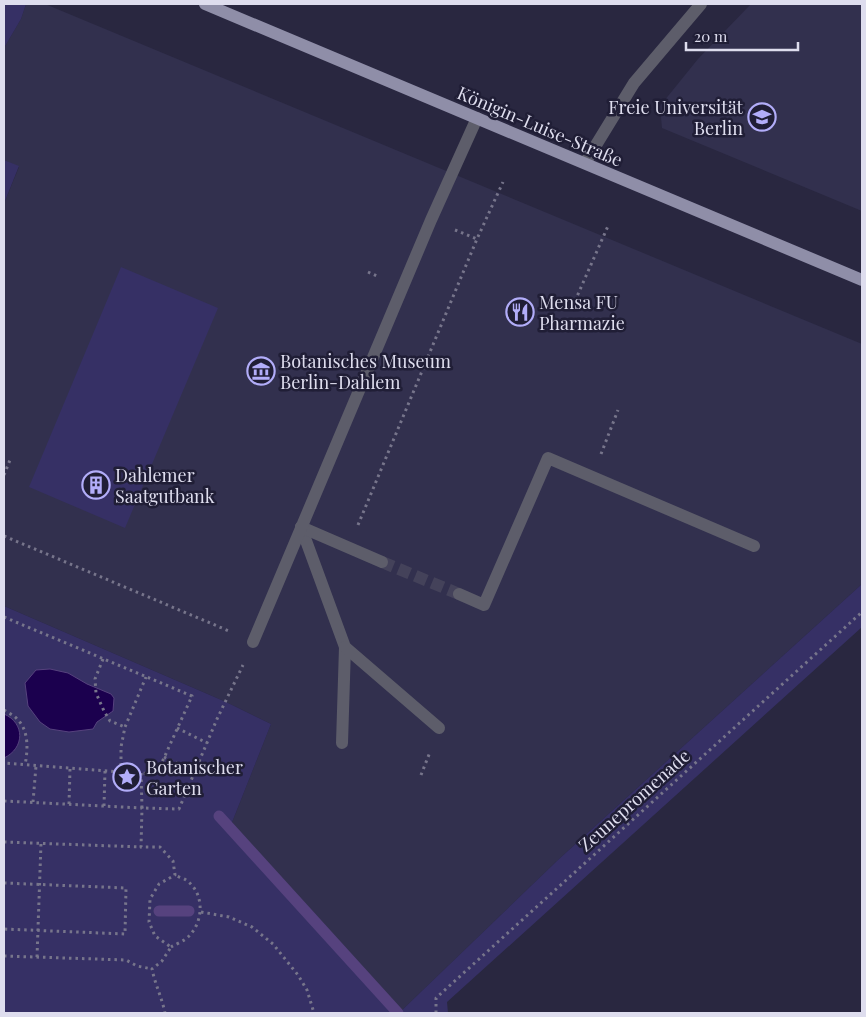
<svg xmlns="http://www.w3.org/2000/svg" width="866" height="1017" font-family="'Playfair Display',serif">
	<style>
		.built { fill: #32304e }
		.green { fill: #363065 }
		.water { fill: #1b004e; stroke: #56427e }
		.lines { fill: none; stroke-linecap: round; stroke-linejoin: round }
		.stream { stroke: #56427e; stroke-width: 11 }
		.minor-tunnel { stroke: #44425a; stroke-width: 12; stroke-dasharray: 12 6; stroke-linecap: butt }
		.path { stroke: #77758b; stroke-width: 3; stroke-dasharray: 2.5 4; stroke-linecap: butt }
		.minor { stroke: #5d5d6a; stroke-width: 12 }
		.major { stroke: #8f8ea8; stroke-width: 12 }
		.labels { text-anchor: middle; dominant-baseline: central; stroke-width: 5; stroke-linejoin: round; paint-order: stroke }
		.poi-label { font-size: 18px; fill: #deddee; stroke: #201e36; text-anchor: start }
		.street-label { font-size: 18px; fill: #deddee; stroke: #201e36 }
	</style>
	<rect width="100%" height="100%" fill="#292740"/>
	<g class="built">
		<polygon points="26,4 45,4 862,344 862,584 559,859 399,1013 394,1013 229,830 271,724 226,702 4,606 4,201 5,201 19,167 4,160 4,48 21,19"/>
		<polygon points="751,4 862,4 862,211 662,128 660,106 698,59"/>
	</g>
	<g class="green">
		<polygon points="4,4 26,4 21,19 4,48"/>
		<polygon points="4,160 19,166 5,201 4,201"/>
		<polygon points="121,267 218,308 125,528 29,487"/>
		<polygon points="862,584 862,627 447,1002 448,1013 399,1013 559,859"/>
		<polygon points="4,606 226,702 271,724 229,830 394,1013 4,1013"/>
	</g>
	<g class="water">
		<polygon points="50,669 68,673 87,684 111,694 114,698 113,711 97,722 93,729 69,732 50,729 40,722 28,706 25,683 36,670"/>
		<path d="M4,714C25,723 25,748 4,758Z"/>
	</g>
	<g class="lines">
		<g class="stream">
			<polyline points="219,816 398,1013"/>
			<polyline points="159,911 189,911"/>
		</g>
		<polyline class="minor-tunnel" points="382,562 459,594"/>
		<g class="path">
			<polyline points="455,230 477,239"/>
			<polyline points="368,272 379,277"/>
			<polyline points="575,301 608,226"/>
			<polyline points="601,454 618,410"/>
			<polyline points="4,475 10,460"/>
			<polyline points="358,525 477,239 503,182"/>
			<polyline points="4,536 229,631"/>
			<polyline points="4,617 192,696 159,769 154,774 121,772 4,763"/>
			<polyline points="103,659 95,679 96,693 104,711 110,721 125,727"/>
			<path d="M4,710C8,713 14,715 17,719C29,730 28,750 25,765"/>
			<polyline points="177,728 207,743"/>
			<polyline points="164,757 195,772"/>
			<polyline points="121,772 121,747 125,727 146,677"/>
			<polyline points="141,773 142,808 179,809 217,719 243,665"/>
			<polyline points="421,775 430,752"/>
			<path d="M4,801L142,808L141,847H160L173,861L175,875L159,884L150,899L149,922L155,936L171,947L162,961L152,969C155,984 162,998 165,1013"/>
			<polyline points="33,802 36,766"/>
			<polyline points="69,804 70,769"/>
			<polyline points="104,806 105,771"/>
			<polyline points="4,842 141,847"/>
			<polyline points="4,883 126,888 125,934 4,929"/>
			<polyline points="201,912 229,917 252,927 273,944 298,975 307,990 314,1013"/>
			<path d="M171,947C176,944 184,941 188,937C204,922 205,893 186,880C183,878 178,877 175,875"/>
			<polyline points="4,956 126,960 137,966 152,969"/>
			<polyline points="37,957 41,843"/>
			<polyline points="436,1013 436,998 862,612"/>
		</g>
		<g class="minor">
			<polyline points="585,163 634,83 701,4"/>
			<polyline points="301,527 345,647 342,743"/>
			<polyline points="301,527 382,562"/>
			<polyline points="459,594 484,605 548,458 754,546"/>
			<polyline points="253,642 431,220 477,118"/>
			<polyline points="345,647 439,728"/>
		</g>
		<polyline class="major" points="205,4 862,280"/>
	</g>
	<defs>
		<g id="university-ring" transform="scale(1.4375)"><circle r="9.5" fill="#201e36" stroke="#b2adf9" stroke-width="1.5"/><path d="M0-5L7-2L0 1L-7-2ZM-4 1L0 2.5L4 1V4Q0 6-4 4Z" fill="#b2adf9"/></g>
		<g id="restaurant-ring" transform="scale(1.4375)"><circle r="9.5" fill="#201e36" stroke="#b2adf9" stroke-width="1.5"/><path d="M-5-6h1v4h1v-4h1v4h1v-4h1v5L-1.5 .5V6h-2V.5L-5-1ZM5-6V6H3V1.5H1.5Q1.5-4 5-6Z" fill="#b2adf9"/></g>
		<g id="museum-ring" transform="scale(1.4375)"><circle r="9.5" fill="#201e36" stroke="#b2adf9" stroke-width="1.5"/><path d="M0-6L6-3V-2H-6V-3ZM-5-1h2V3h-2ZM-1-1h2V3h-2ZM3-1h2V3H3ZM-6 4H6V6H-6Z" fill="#b2adf9"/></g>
		<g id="building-ring" transform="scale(1.4375)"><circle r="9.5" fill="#201e36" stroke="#b2adf9" stroke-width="1.5"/><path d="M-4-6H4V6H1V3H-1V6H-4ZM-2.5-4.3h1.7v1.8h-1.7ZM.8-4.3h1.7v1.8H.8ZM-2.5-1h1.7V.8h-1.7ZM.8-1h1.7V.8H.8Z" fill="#b2adf9"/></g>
		<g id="sight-ring" transform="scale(1.4375)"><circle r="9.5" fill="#201e36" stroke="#b2adf9" stroke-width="1.5"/><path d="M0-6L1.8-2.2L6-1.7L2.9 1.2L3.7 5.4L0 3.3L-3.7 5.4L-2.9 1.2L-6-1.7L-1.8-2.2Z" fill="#b2adf9"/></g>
	</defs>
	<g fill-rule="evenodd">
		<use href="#university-ring" x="762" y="117"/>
		<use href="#restaurant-ring" x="520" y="312"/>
		<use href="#museum-ring" x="261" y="371"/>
		<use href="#building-ring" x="96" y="485"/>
		<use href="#sight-ring" x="127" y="777"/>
	</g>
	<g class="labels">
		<g class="poi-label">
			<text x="743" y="107" text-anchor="end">Freie Universität<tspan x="743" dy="21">Berlin</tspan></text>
			<text x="539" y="302">Mensa FU<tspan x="539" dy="21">Pharmazie</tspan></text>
			<text x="280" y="361">Botanisches Museum<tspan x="280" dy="21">Berlin-Dahlem</tspan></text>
			<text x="115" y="475">Dahlemer<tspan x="115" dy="21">Saatgutbank</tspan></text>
			<text x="146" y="767">Botanischer<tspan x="146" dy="21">Garten</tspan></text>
		</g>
		<g class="street-label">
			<text transform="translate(540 126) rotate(23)">Königin-Luise-Straße</text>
			<text transform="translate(634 800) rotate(-42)">Zeunepromenade</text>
		</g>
	</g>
	<rect width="866" height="1017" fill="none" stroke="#deddee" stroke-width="10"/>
	<path d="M686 42v8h112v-8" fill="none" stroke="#deddee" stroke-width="2.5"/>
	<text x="694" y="42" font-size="15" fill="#deddee" stroke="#201e36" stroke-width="4" paint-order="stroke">20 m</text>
</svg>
